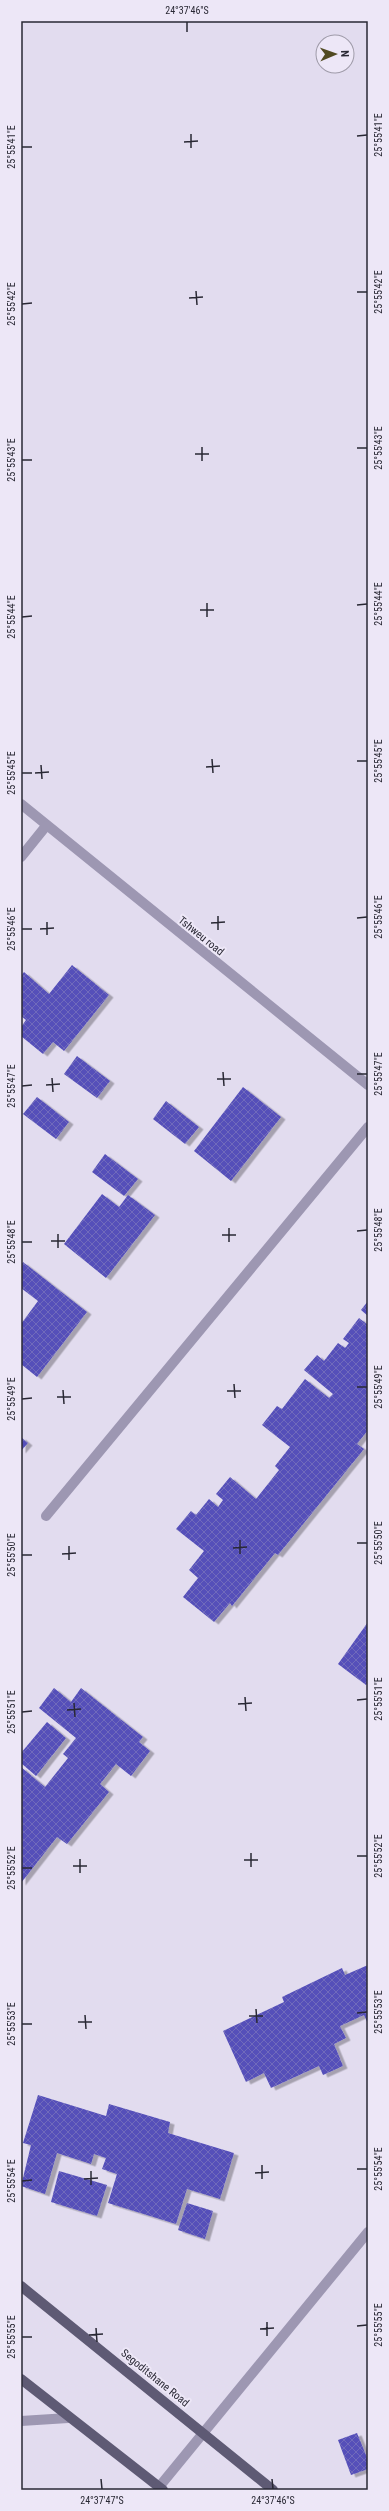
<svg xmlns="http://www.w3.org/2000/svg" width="389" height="2511" font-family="'Roboto Condensed',sans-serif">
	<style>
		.building { fill: url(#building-cross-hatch); filter: url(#shadow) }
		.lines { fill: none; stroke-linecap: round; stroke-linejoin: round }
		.minor { stroke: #9d97b2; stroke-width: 10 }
		.major { stroke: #5e5a74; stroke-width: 10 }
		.ticks { fill: none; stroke: #292834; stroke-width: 1.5 }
		.labels { text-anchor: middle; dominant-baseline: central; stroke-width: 4; stroke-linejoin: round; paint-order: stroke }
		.street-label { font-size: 11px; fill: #292834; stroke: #ede7f7 }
		.neatline { fill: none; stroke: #292834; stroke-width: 1.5 }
		.ticks-label { font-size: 10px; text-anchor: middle; fill: #292834 }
	</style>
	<defs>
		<pattern id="building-cross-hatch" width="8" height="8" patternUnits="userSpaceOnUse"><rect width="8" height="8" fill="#544fb9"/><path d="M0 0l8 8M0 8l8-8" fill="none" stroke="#6f6bbb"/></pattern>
		<filter id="shadow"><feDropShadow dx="4.5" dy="2.5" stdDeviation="0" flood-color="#0004"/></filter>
	</defs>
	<rect width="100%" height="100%" fill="#e2dcef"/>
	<g class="building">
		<polygon points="72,965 109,995 64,1051 53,1042 43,1054 21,1036 21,1027 26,1020 21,1016 21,976 24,972 49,994"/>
		<polygon points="77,1056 110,1081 97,1098 64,1074"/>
		<polygon points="243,1087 281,1117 231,1181 194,1151"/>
		<polygon points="37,1097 69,1122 56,1139 23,1114"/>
		<polygon points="166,1101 199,1127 185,1144 153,1119"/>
		<polygon points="105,1154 138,1179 124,1196 92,1172"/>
		<polygon points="102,1194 119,1207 128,1195 155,1215 106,1278 64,1244"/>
		<polygon points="23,1262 87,1312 37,1377 21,1364 21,1324 38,1301 21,1288 21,1265"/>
		<polygon points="368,1301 368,1316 361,1310"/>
		<polygon points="359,1318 368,1325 368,1430 357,1444 364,1449 278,1555 275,1553 232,1606 230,1603 214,1622 183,1597 198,1578 189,1570 204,1551 176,1529 191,1511 196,1515 209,1499 218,1507 223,1500 216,1494 230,1477 256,1499 279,1470 275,1466 290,1447 262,1425 277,1406 282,1409 305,1379 329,1398 333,1394 304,1370 317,1355 324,1361 338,1343 345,1348 349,1343 343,1339"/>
		<polygon points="21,1437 28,1443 21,1451"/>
		<polygon points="368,1622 368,1682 366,1685 338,1664"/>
		<polygon points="54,1688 71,1702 81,1688 143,1737 139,1742 150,1751 131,1776 116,1764 100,1784 109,1792 67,1844 57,1837 21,1883 21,1767 45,1787 68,1758 63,1754 76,1738 39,1708"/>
		<polygon points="47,1722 66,1738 36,1776 21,1763 21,1753"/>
		<polygon points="368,1965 368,2024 364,2015 340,2026 346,2038 334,2044 343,2066 323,2075 319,2066 271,2088 264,2073 246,2082 223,2031 284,2002 282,1997 342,1968 345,1975"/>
		<polygon points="38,2095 106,2116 109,2104 170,2122 168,2133 234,2153 220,2199 187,2189 176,2224 108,2203 117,2174 102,2169 106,2158 94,2154 91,2164 57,2153 45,2194 21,2186 31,2145 23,2143"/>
		<polygon points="59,2171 107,2185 97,2216 51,2202"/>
		<polygon points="187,2203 213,2211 205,2239 178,2230"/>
		<polygon points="357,2433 368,2460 368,2469 351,2475 338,2440"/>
	</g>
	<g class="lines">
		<g class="minor">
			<polyline points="21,804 368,1085"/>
			<polyline points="21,857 46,826"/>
			<polyline points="46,1516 368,1127"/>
			<polyline points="21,2421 68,2418"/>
			<polyline points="159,2487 368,2232"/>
		</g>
		<g class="major">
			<polyline points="21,2286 273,2490"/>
			<polyline points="21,2379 163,2490"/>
		</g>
	</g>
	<path class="ticks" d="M187,22V32M191,134V148M357,136L367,135M184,142L198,141M22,147H32M196,291L197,305M357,292H367M189,298L203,297M22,304L32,303M202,447V461M357,448H367M195,454H209M22,460H32M207,603V617M357,605L367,604M200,610H214M22,617L32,616M212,759L213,773M357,761H367M41,765L42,779M206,767L220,766M22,773H32M35,773L49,772M218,916V930M357,918L367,917M47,922V935M211,923L225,922M22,929H32M40,929L54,928M223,1072L224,1086M357,1074H367M52,1078L53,1092M217,1079H231M46,1085L60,1084M22,1086L32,1085M229,1228V1242M357,1231L367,1230M58,1234V1248M222,1235H236M51,1241H65M22,1242H32M234,1384L235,1398M357,1387H367M63,1390L64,1404M227,1391H241M57,1397H71M22,1399L32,1398M240,1540V1554M357,1543H367M69,1546V1560M233,1548L247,1547M62,1554L76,1553M22,1555H32M245,1697L246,1711M357,1700L367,1699M74,1703L75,1717M238,1704L252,1703M67,1710L81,1709M22,1712L32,1711M251,1853V1867M357,1856H367M80,1859V1873M244,1860H258M73,1866H87M22,1868H32M256,2009L257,2023M357,2013L367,2012M85,2015L86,2029M249,2016H263M78,2022H92M22,2024H32M262,2165V2179M357,2169H367M91,2171V2185M255,2173L269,2172M84,2179L98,2178M22,2181L32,2180M267,2322V2336M357,2326L367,2325M96,2328L97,2342M260,2329L274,2328M89,2335L103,2334M22,2337H32M101,2479L102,2489M272,2479L273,2489"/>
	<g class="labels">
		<g class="street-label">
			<text transform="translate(201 936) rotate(39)">Tshweu road</text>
			<text transform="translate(155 2378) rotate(39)">Segoditshane Road</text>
		</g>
	</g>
	<rect width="389" height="2511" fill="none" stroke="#ede7f7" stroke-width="44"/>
	<g transform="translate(335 54) rotate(88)"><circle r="19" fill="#ede7f7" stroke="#9f9ba9"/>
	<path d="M0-3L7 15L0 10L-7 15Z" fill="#514a22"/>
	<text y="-6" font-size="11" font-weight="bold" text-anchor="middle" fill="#292834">N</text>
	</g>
	<rect x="22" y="22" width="345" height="2467" class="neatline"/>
	<g class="ticks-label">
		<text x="187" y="14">24°37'46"S</text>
		<text transform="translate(378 135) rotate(-90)" y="4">25°55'41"E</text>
		<text transform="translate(11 147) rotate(-90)" y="4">25°55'41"E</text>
		<text transform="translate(378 292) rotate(-90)" y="4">25°55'42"E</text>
		<text transform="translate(11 304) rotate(-90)" y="4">25°55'42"E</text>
		<text transform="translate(378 448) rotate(-90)" y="4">25°55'43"E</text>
		<text transform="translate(11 460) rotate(-90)" y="4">25°55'43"E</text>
		<text transform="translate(378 604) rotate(-90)" y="4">25°55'44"E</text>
		<text transform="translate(11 617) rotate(-90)" y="4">25°55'44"E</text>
		<text transform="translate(378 761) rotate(-90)" y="4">25°55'45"E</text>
		<text transform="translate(11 773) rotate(-90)" y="4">25°55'45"E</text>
		<text transform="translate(378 917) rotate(-90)" y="4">25°55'46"E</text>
		<text transform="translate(11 929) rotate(-90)" y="4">25°55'46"E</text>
		<text transform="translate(378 1074) rotate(-90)" y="4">25°55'47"E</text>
		<text transform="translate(11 1086) rotate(-90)" y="4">25°55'47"E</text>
		<text transform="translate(378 1230) rotate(-90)" y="4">25°55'48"E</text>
		<text transform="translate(11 1242) rotate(-90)" y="4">25°55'48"E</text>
		<text transform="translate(378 1387) rotate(-90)" y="4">25°55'49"E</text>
		<text transform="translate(11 1399) rotate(-90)" y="4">25°55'49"E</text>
		<text transform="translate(378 1543) rotate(-90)" y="4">25°55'50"E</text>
		<text transform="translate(11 1555) rotate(-90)" y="4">25°55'50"E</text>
		<text transform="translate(378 1699) rotate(-90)" y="4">25°55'51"E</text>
		<text transform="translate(11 1712) rotate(-90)" y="4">25°55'51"E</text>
		<text transform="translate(378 1856) rotate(-90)" y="4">25°55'52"E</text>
		<text transform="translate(11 1868) rotate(-90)" y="4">25°55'52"E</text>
		<text transform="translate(378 2012) rotate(-90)" y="4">25°55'53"E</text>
		<text transform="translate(11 2024) rotate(-90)" y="4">25°55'53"E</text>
		<text transform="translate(378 2169) rotate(-90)" y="4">25°55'54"E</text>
		<text transform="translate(11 2181) rotate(-90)" y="4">25°55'54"E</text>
		<text transform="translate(378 2325) rotate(-90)" y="4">25°55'55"E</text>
		<text transform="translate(11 2337) rotate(-90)" y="4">25°55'55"E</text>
		<text x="102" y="2504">24°37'47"S</text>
		<text x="273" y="2504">24°37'46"S</text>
	</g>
</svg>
